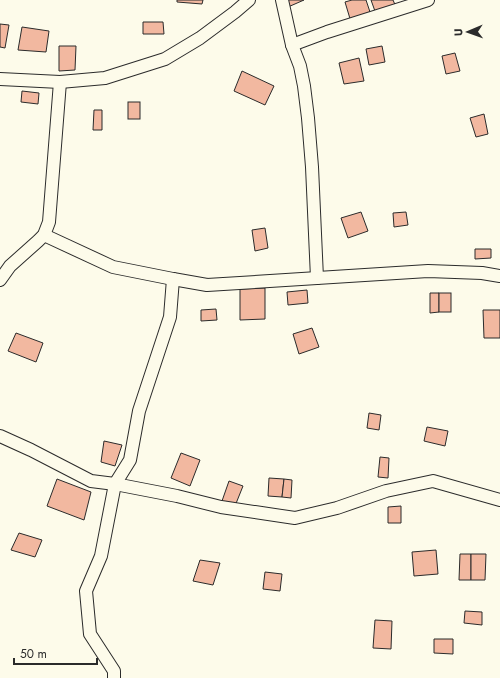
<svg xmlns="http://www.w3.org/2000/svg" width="500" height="678" font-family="Jost,sans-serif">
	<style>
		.building { fill: #f2b8a0; stroke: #2b2b2b }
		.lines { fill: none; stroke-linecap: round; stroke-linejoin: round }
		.minor-casing { stroke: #2b2b2b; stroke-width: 14 }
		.minor { stroke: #fdfbea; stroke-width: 12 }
	</style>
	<rect width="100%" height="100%" fill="#fdfbea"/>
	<g class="building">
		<polygon points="177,0 203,0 202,4 177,2"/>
		<polygon points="287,0 304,0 288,7"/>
		<polygon points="352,0 366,0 371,15 351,22 345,2"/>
		<polygon points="371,0 393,0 396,7 376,14"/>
		<polygon points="143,22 163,22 164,34 143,34"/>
		<polygon points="0,24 9,25 5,48 0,47"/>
		<polygon points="22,27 49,31 46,52 18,50"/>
		<polygon points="59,46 76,46 75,70 59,71"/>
		<polygon points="382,46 385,62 369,65 366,49"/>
		<polygon points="455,53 460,71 446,74 442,56"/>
		<polygon points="359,58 364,81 344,84 339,63"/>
		<polygon points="242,71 274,86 265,105 234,91"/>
		<polygon points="22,91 39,93 38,104 21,102"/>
		<rect x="128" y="102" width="12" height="17"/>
		<polygon points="94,110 102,110 102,130 93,130"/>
		<polygon points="484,114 488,134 476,137 470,118"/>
		<polygon points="361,212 368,231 348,238 341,218"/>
		<polygon points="406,212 408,225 394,227 393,213"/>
		<polygon points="265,228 268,248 255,251 252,230"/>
		<polygon points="475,249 491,249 491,258 475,259"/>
		<polygon points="265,288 265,319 240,320 240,289"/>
		<polygon points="307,290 308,303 288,305 287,292"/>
		<polygon points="430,293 439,293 439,312 430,313"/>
		<rect x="439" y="293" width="12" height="19"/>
		<polygon points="216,309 217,320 201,321 201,310"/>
		<polygon points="483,310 500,310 500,338 484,338"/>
		<polygon points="312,328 319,347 299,354 293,334"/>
		<polygon points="16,333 43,343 36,362 8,351"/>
		<polygon points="369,413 381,415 379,430 367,428"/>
		<polygon points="427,427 448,431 445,446 424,441"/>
		<polygon points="104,441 122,445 115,466 101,462"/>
		<polygon points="181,453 200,460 190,486 171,478"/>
		<polygon points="380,457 389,458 388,478 378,477"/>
		<polygon points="269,478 284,479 282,497 268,496"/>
		<polygon points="57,479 91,492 84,520 47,506"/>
		<polygon points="284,479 292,480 291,498 282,497"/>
		<polygon points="229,481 243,486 235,506 222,501"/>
		<polygon points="401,506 401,523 388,523 388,507"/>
		<polygon points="19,533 42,540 35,557 11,550"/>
		<polygon points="436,550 438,574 414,576 412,552"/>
		<polygon points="460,554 471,554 471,580 459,580"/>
		<polygon points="471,554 486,554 485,580 471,580"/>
		<polygon points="200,560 220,563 213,585 193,581"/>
		<polygon points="265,572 282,574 280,591 263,589"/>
		<polygon points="465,611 482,612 482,625 464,623"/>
		<polygon points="375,620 392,621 391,649 373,648"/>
		<polygon points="434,639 453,639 453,654 434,653"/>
	</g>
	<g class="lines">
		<g class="minor-casing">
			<g id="minor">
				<polyline points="282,0 292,45 300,66 304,86 308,118 312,167 317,278"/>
				<polyline points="292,45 327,32 428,0"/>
				<polyline points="0,79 60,82 105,78 165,59 200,38 235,12 249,0"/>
				<polyline points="44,235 113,267 173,279 207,285 428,271 482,273 500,276"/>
				<polyline points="0,280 10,266 38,241 44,235 49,222 60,82"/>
				<polyline points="0,436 31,450 91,481 115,484 177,496 221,507 295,518 337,508 386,491 433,481 500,500"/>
				<polyline points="114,678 114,671 90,634 86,591 101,556 115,484 130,460 139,411 170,317 173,279"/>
			</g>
		</g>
		<use href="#minor" class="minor"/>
	</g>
	<g transform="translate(468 32) rotate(268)" stroke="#fdfbea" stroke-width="3" paint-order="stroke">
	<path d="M0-3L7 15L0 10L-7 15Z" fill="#2b2b2b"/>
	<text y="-6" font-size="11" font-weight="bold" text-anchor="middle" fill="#2b2b2b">U</text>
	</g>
	<path d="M14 658v6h83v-6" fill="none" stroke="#2b2b2b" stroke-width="2"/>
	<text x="20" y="658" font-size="12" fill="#2b2b2b" stroke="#fdfbea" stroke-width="3" paint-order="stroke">50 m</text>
</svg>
